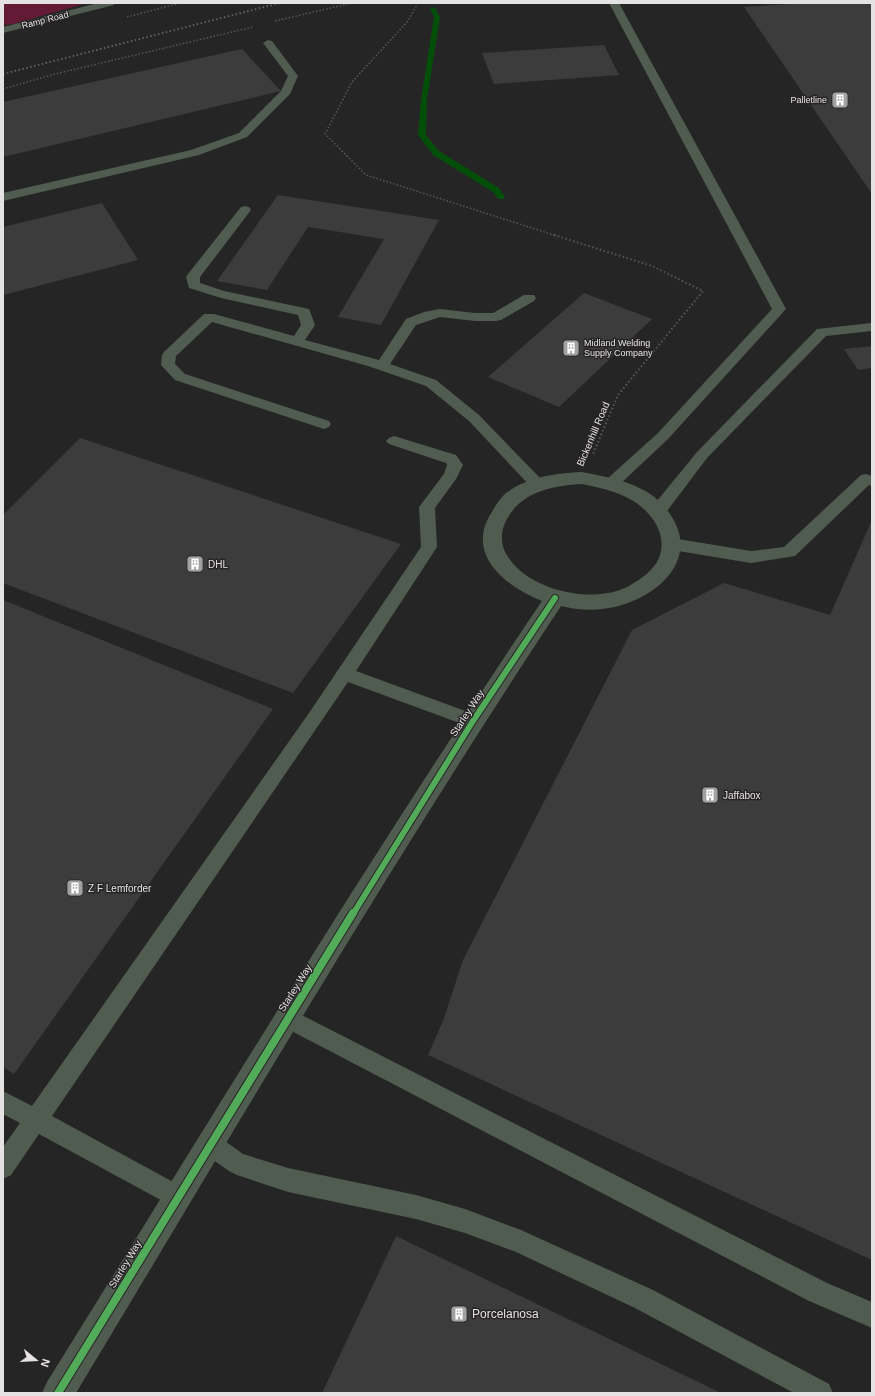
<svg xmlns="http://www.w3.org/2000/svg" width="875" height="1396" font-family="Arial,sans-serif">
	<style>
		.green { fill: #631b35 }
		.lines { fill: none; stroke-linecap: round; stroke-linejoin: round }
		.stream { fill: #034f0a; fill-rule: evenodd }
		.building { fill: #3d3c3c }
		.path-far1 { stroke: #535b52; stroke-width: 1.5; stroke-dasharray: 1.5 2; stroke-linecap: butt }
		.path { stroke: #535b52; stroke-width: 2; stroke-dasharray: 1.5 2.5; stroke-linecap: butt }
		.lane { fill: #505c4f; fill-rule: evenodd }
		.street { fill: #505c4f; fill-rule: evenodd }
		.rail { stroke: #5d645c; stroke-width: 2; stroke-dasharray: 1.5 2.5; stroke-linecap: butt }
		.cycleway-far1-casing { stroke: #272425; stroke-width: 8 }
		.cycleway-casing { stroke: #272425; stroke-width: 10 }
		.cycleway-far1 { stroke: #51ab58; stroke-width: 6 }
		.cycleway { stroke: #51ab58; stroke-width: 8 }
		.labels { text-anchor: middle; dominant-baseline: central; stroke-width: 3; stroke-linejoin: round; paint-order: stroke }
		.far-street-label { font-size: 9px; fill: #e4e2e3; stroke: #272425 }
		.far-poi-label { font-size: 9px; fill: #e4e2e3; stroke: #272425; text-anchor: end }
		.street-label { font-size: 10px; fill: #e4e2e3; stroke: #272425 }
		.poi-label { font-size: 10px; fill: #e4e2e3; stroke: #272425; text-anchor: start }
		.near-poi-label { font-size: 12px; fill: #e4e2e3; stroke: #272425; text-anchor: start }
	</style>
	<rect width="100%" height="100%" fill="#262525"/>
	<polygon class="green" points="3,3 87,3 13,24 3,25"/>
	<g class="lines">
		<polygon class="stream" points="433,7 435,8 440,17 427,100 426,135 439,151 499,188 505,197 504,199 498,199 493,192 433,155 418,135 421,100 434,17 430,9"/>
	</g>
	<g class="building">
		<polygon points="805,3 872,3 872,194 744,7"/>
		<polygon points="604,45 619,75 494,84 482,53"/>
		<polygon points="242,49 281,91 3,157 3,102"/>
		<polygon points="278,195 439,220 381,325 338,317 384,239 308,227 267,290 217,281"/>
		<polygon points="102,203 138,260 3,295 3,227"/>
		<polygon points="584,293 652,319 559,407 488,377"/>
		<polygon points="872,346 872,368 858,370 844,349"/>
		<polygon points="80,438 401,544 293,693 3,583 3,515"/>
		<polygon points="872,520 872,1260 428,1055 443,1021 463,960 632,630 724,583 830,615"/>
		<polygon points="3,600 273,709 14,1074 3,1067"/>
		<polygon points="396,1236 721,1393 322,1393"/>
	</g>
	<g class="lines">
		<g class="path-far1">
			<polyline points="418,3 408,21 352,82 325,134 366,175 557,236"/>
			<polyline points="127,17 180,3"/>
			<polyline points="275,21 352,3"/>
			<polyline points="3,89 55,74 253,27"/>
		</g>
		<polyline class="path" points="554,235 652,266 703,291 618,395 593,454"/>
		<g class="lane">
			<polygon points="98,3 115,3 114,5 3,33 3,27"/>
			<polygon points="609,3 619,3 786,309 668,439 617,487 612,488 607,487 604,483 607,479 658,433 772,309"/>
			<polygon points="268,40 272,41 298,76 290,94 247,137 199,155 3,201 3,193 191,150 239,133 281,91 288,76 263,43"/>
			<polygon points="245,206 249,207 251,210 200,277 200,283 224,291 309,309 315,325 305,340 379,360 406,319 424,312 440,309 475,313 493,313 524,295 534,295 536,298 534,301 501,320 496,321 475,321 440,317 416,325 390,364 436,380 479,415 542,480 545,484 542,488 537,489 532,488 469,421 426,386 368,366 212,322 176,356 175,364 185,374 329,421 331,424 329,427 324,429 175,380 161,365 162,355 164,352 204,314 214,314 294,336 301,325 298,315 221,298 189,288 186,277 188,274 241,207"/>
			<polygon points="872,323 872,331 826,336 707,458 664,515 658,516 652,515 650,511 652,507 697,452 817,329"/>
			<polygon points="394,436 456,455 463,465 456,479 435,508 437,547 356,671 479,716 482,721 479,726 473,728 348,682 52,1116 186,1189 190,1197 186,1205 178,1209 170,1205 39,1134 11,1175 3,1179 3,1147 20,1123 3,1114 3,1091 32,1106 309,713 421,547 419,507 444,474 447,465 446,463 389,444 386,441 389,438"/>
			<polygon points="866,474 872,476 872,486 869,485 795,556 751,563 672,550 666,548 664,544 666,540 672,538 751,551 784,547 861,475"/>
			<polygon points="288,1008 827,1283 872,1302 872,1328 809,1301 280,1025 277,1018 280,1011"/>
			<polygon points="210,1133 218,1136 243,1154 288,1168 416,1195 465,1209 521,1230 653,1290 829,1384 833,1393 794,1393 635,1308 516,1252 465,1233 416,1219 288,1192 237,1175 229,1171 202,1152 198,1144 202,1136"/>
		</g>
		<path class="street" d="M582,472C606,477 633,481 653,496C664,504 672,515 677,527C694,570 646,602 609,608C593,611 576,610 561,606C391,863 235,1129 76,1393H42L47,1382C210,1120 370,856 542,601C507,587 466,556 490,515C495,507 499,499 506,493C527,477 557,473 582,472ZM582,484C598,487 614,491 628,498C650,509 670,535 658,560C653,571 639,580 629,586C594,605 530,591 508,557C501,547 500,534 505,523C519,492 551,486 582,484Z"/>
		<polyline class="rail" points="3,74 280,3"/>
		<g class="cycleway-far1-casing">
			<polyline id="cycleway-far1" points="353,914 473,721 555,598"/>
		</g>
		<g class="cycleway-casing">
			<polyline id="cycleway" points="58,1393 353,913"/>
		</g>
		<use href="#cycleway-far1" class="cycleway-far1"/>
		<use href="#cycleway" class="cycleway"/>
	</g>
	<defs>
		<g id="building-square" transform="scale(0.9)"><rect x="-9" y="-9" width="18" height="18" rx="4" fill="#a2a0a0" stroke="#272425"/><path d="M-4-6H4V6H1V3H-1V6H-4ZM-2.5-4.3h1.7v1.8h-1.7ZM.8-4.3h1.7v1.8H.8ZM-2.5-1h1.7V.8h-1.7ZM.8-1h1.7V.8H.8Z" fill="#fff"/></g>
	</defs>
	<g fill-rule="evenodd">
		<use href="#building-square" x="840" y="100"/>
		<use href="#building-square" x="571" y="348"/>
		<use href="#building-square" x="195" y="564"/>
		<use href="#building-square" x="710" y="795"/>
		<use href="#building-square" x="75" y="888"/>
		<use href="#building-square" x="459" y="1314"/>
	</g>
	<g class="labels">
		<g class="far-street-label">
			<text transform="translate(45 20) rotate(-14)">Ramp Road</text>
		</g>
		<g class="far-poi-label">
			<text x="827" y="100">Palletline</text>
			<text x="584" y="343" text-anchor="start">Midland Welding<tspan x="584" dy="10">Supply Company</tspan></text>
		</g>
		<g class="street-label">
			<text transform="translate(593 434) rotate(-67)">Bickenhill Road</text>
			<text transform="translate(467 713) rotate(-57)">Starley Way</text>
			<text transform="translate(295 988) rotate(-58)">Starley Way</text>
			<text transform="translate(125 1264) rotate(-59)">Starley Way</text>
		</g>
		<g class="poi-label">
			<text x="208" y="564">DHL</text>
			<text x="723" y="795">Jaffabox</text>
			<text x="88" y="888">Z F Lemforder</text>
		</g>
		<g class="near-poi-label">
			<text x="472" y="1314">Porcelanosa</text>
		</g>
	</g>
	<rect width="875" height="1396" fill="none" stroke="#e4e2e3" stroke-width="8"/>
	<g transform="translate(36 1360) rotate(108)" stroke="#272425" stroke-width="3" paint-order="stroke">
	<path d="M0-3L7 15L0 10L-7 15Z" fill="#e4e2e3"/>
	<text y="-6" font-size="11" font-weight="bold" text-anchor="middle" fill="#e4e2e3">N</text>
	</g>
</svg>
